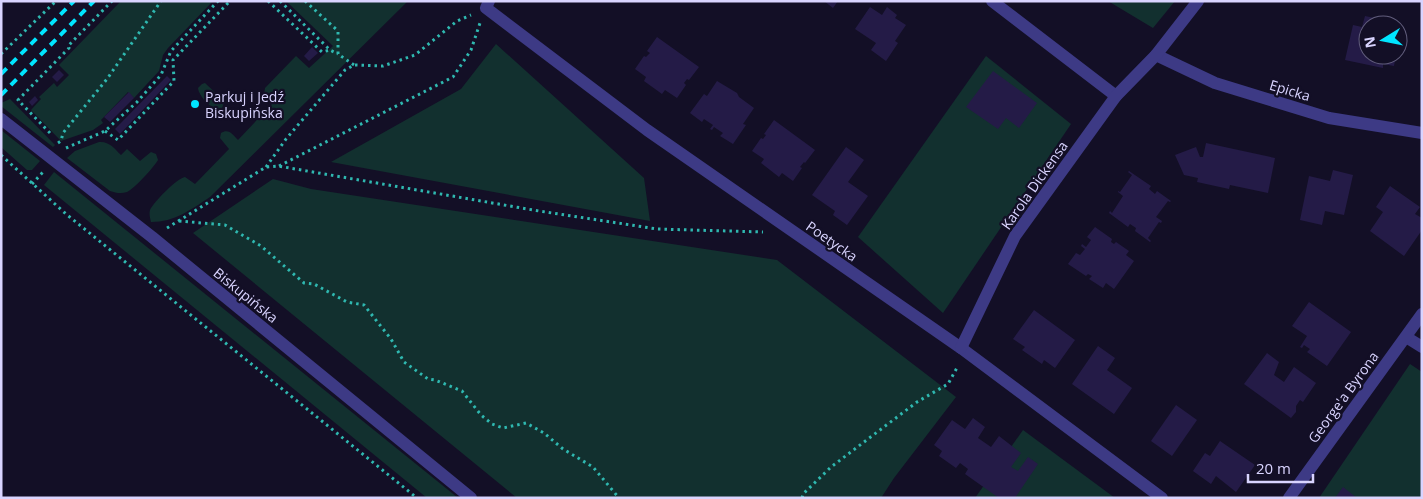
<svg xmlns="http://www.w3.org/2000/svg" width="1423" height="499" font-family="'Open Sans',sans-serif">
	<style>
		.green { fill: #12302f }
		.building { fill: #241b47 }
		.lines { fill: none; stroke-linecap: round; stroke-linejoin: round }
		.path { stroke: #2fb8b0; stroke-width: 3; stroke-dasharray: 2.5 4; stroke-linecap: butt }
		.minor { stroke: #3d3a85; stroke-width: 12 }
		.rail { stroke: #00e5ff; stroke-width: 4; stroke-dasharray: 8 6; stroke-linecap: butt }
		.poi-dot { fill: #00e5ff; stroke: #130f26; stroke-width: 2 }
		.labels { text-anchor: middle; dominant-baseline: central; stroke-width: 4.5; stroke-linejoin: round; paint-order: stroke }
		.street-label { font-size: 14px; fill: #d9d4ff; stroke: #130f26 }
		.poi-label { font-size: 14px; fill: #d9d4ff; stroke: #130f26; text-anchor: start }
	</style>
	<rect width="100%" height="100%" fill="#130f26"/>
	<g class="green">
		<polygon points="121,1 213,1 168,48 163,55 159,71 134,98 128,92 101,120 103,123 93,130 61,141 31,110 41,99 39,97 54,83 57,87 69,75 59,65"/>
		<path d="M286,1H408L210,197C190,210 175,222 151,222C150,218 149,214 150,210C154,202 177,178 185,177L195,184L229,149L220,138L221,133C229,128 233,135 238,140L272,104L264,95L265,88L296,56L309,68L333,46Z"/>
		<polygon points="1108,1 1175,1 1153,28"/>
		<polygon points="496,44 644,178 650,221 331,162 461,89"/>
		<polygon points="986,56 1071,124 943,313 858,237"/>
		<path d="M205,83L223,100L224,103L222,108C213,112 199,97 198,88L202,84Z"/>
		<polygon points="10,99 55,145 53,147 1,106 1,103"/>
		<polygon points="1,130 40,161 32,170 27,170 1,147"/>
		<path d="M99,142C109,141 114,148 121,155L127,149L140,161L151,152L156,154L158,160C154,167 134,189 127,192C121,194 116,193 110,191L67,158L75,151Z"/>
		<polygon points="54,172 447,489 458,498 427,498 44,185"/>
		<polygon points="273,179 311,189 777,260 956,397 894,478 881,498 517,498 193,233"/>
		<polygon points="1410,364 1422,372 1422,498 1319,498"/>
		<polygon points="1023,430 1115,498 975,498"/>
	</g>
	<g class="building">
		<polygon points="824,1 838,1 833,8"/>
		<polygon points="870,7 882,15 887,7 897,15 895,18 906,25 895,41 898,43 886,61 871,50 876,43 855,29"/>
		<polygon points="1365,16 1399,23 1399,25 1368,25 1368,55 1396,55 1394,66 1383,64 1383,68 1345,60 1353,25 1362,27"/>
		<polygon points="657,37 699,67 689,80 687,79 684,83 686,85 677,98 665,90 662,94 644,81 646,77 635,69 644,56 646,57 650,53 647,51"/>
		<polygon points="312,47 318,53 309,61 304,56"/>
		<polygon points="59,70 64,75 57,82 52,77"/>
		<polygon points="993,71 1037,103 1019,128 1006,118 998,129 966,107"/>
		<polygon points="167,76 171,80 120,134 115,129"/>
		<polygon points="717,81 737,93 739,97 754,108 743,124 746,125 733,144 720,136 723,133 714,127 712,130 710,129 713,125 704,119 702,122 690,113 704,94 707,96"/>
		<polygon points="129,92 134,98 110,122 104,117"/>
		<polygon points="35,96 38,100 32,106 29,102"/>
		<polygon points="774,120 815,150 805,163 804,162 800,167 802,168 793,181 782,173 779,177 761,163 764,159 752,151 761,138 763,139 766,135 764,134"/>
		<polygon points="1206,143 1275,158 1268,193 1230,185 1229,189 1197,182 1198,178 1184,175 1175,155 1196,147 1200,157 1203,157"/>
		<polygon points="846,147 864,160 848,182 868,196 847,225 833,215 835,211 812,195"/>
		<polygon points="1333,170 1353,175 1344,215 1325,211 1322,225 1300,220 1309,176 1330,181"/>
		<polygon points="1129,171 1151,186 1149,189 1155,194 1157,191 1171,201 1170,202 1168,201 1156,217 1162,221 1161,223 1159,222 1148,238 1151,241 1150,242 1135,231 1136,228 1130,224 1128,227 1109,213 1110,211 1112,213 1123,196 1118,192 1118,191 1120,192 1132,175 1128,172"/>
		<polygon points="1390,186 1420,207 1415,214 1422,218 1422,230 1404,256 1370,231 1383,212 1376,207"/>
		<polygon points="1095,227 1112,239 1111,242 1114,244 1116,242 1129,251 1126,255 1134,261 1114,289 1106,283 1103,288 1089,279 1092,276 1088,274 1086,276 1068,264 1076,253 1080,255 1085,249 1081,246 1082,244 1086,247 1091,240 1087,237"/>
		<polygon points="1309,302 1351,332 1327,366 1307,352 1310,349 1304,345 1302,348 1300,347 1307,336 1292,326"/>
		<polygon points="1034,310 1075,340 1055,368 1044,360 1042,364 1022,350 1025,347 1013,339"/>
		<polygon points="1098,346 1115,358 1107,370 1132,388 1114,414 1072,384"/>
		<polygon points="1267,353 1279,362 1274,375 1284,382 1294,367 1316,383 1303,402 1300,400 1296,406 1296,412 1291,418 1244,384"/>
		<polygon points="1176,405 1197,420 1172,456 1151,441"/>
		<polygon points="973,418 985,427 978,438 991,447 999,436 1021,453 1011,467 1018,471 1028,457 1038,464 1015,498 999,498 965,474 968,469 960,463 956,468 939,456 942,451 934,445 952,420 965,429"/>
		<polygon points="1220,441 1255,465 1236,492 1216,476 1211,484 1193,471 1205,453 1210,456"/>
		<polygon points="1343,487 1357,498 1335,498"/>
	</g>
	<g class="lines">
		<g class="path">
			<polyline points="268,1 322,52 330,50"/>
			<polyline points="280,1 330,50 338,54"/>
			<polyline points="305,1 338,31 338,54 354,65"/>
			<polyline points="1,54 56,1"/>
			<polyline points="105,131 118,140 174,81 173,60 230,1"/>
			<polyline points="50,133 18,100 69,48 68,46 112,1"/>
			<polyline points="58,143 61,141 63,133 107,79 161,1"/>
			<polyline points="66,148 105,131 137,102 161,75 171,51 218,1"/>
			<polyline points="1,155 66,214 417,498"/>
			<polyline points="279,166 453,77 471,50 480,23"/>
			<polyline points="266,167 286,139 345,70 354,65 383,66 415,55 457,21 471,15"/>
			<polyline points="32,184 43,172"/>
			<polyline points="179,221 225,225 261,246 304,283 314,284 347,302 364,305 391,339 404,362 428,379 435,380 462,391 481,415 492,424 503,428 526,423 544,433 563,449 593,467 619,498"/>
			<polyline points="167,228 266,167 278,166 539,211 657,229 763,232"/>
			<polyline points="802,498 803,494 831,467 917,402 948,384 958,366"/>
		</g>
		<g class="minor">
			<polyline points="489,1 486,8 647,130 961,348 1162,498"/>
			<polyline points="992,1 1116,96"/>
			<polyline points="1156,55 1215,83 1329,118 1422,133"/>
			<polyline points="1,119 152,237 471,498"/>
			<polyline points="1406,337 1422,347"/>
			<polyline points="961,348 1015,236 1116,96 1156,55 1198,1"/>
			<polyline points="1289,498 1422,314"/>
		</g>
		<g class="rail">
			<polyline points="1,74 74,1"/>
			<polyline points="1,95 94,1"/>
		</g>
	</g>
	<circle class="poi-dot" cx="195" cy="104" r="5"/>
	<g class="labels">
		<g class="street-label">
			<text transform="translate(1290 90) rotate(17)">Epicka</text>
			<text transform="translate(1034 185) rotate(-55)">Karola Dickensa</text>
			<text transform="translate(832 241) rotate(35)">Poetycka</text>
			<text transform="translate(246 295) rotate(39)">Biskupińska</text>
			<text transform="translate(1343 397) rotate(-54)">George'a Byrona</text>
		</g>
		<g class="poi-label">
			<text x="205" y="96">Parkuj i Jedź<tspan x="205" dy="16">Biskupińska</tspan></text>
		</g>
	</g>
	<rect width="1423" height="499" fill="none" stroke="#d9d4ff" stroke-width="5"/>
	<g transform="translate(1383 40) rotate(260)"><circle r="24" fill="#130f26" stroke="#625e7d"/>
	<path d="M0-4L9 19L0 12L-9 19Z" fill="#00e5ff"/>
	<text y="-8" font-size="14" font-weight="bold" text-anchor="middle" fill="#d9d4ff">N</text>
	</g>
	<path d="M1248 474v8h65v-8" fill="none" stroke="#d9d4ff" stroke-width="2.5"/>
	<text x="1256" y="474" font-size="15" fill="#d9d4ff" stroke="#130f26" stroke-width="4" paint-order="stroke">20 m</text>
</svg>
